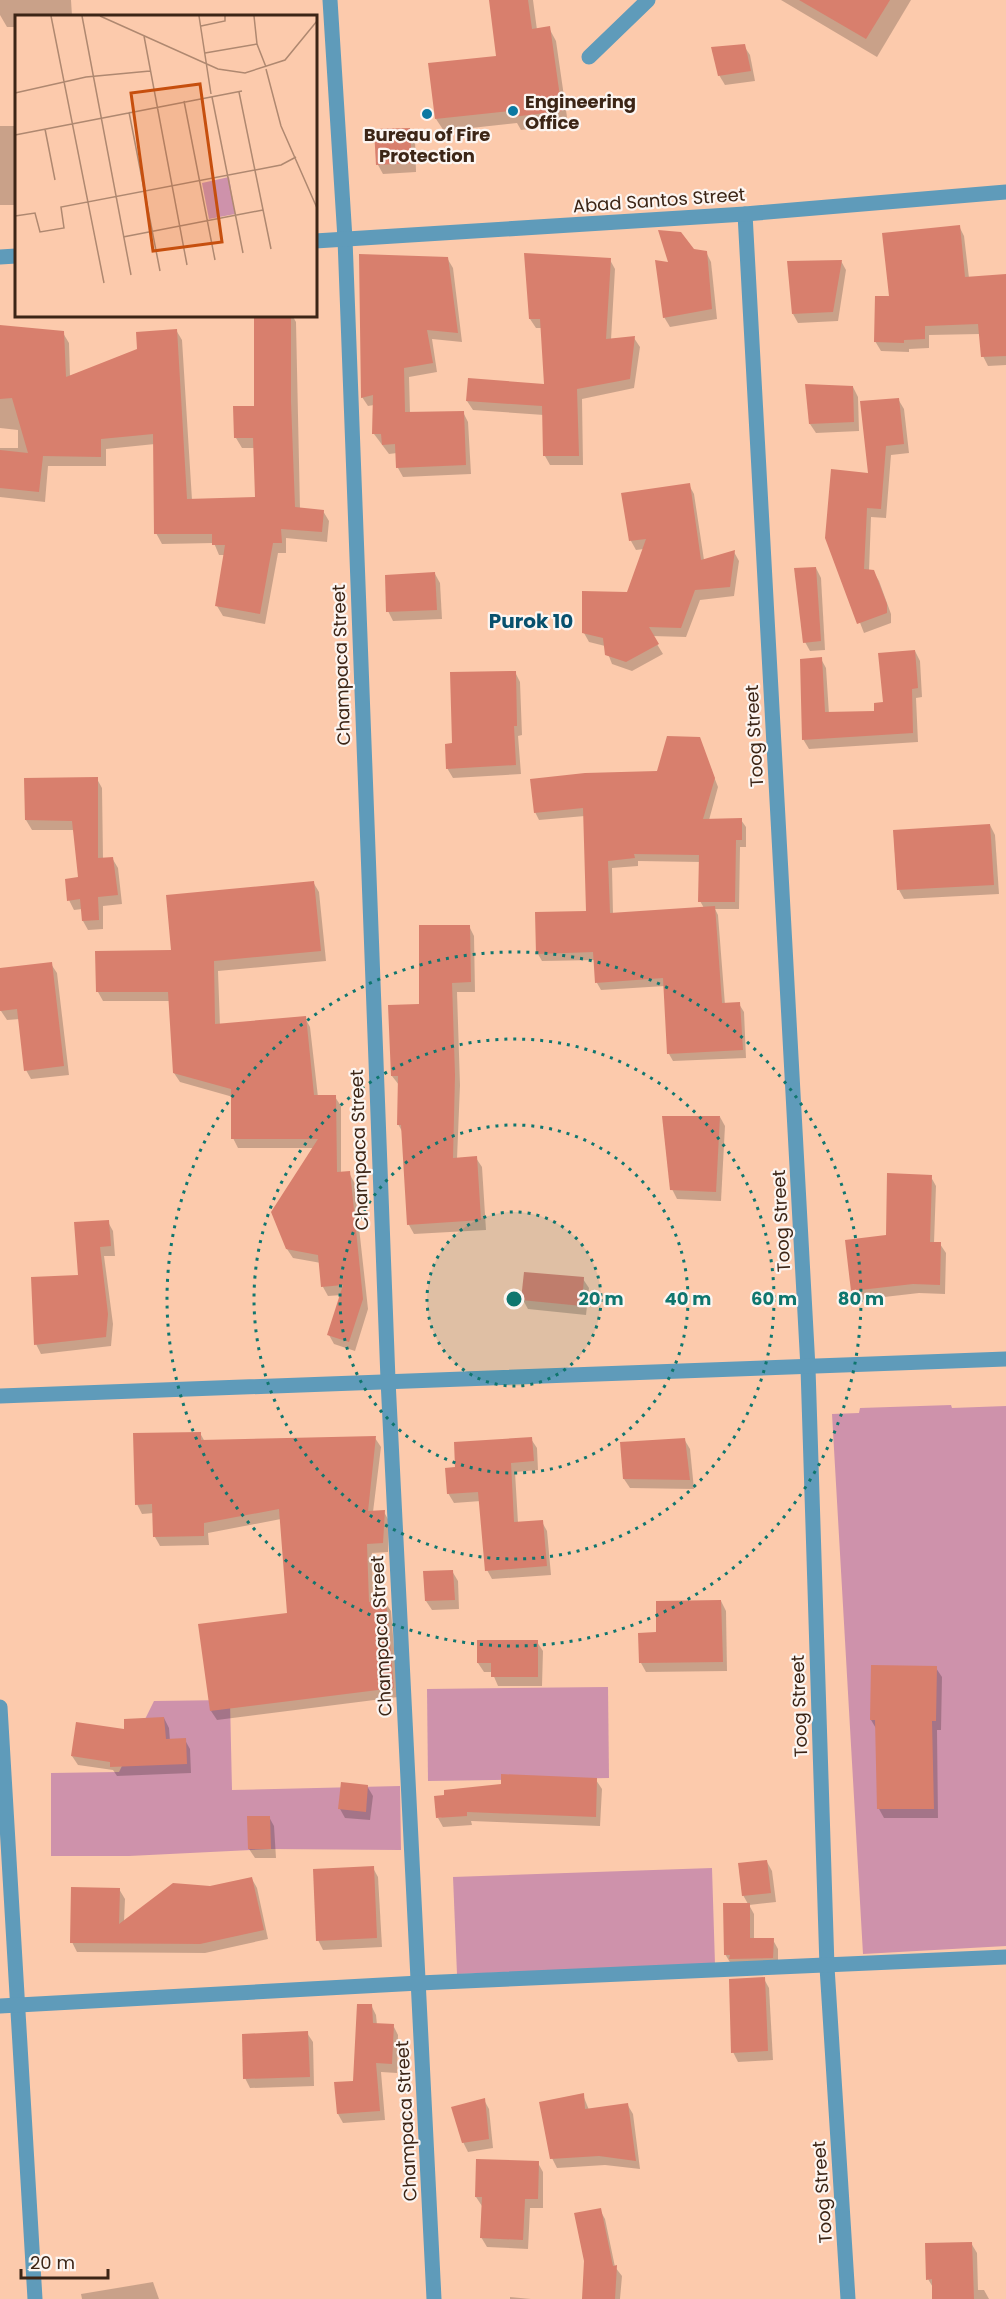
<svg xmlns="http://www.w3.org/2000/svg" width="1006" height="2299" font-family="Poppins,sans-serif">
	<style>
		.green { fill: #ce92ab }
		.shadow { fill: #0003; fill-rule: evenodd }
		.building { fill: #d87f6d }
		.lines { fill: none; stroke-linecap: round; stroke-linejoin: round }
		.minor { stroke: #5f9bba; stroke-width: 15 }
		.ring { fill: none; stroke: #0f766e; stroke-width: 3; stroke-dasharray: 3 6 }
		.poi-dot { fill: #0a78a2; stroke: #fcf5f1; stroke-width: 2 }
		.labels { text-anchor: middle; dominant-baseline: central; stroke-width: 4.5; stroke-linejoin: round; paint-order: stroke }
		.poi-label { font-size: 18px; font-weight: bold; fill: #3c2516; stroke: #fcf5f1; text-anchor: start }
		.street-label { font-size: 18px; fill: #3c2516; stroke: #fcf5f1 }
		.neighbourhood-label { font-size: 20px; font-weight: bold; fill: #07506d; stroke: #fcf5f1 }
		.inset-road { fill: none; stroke: #af8870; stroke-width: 1.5 }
		.view { fill: #c64f0e; fill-opacity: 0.15; stroke: #c64f0e; stroke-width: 3 }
		.inset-edge { fill: none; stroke: #3c2516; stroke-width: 3 }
		.centre { fill: #0f766e; stroke: #fcf5f1; stroke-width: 3 }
		.ring-label { font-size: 18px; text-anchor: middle; font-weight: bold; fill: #0f766e; stroke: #fcf5f1; stroke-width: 4.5; stroke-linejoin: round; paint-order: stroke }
	</style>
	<rect width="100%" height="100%" fill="#fccaac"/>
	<g class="green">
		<polygon points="951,1405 952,1408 1006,1406 1006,1946 863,1954 832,1414 859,1413 860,1408"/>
		<polygon points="608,1687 609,1778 428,1781 427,1689"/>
		<polygon points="230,1700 232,1790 400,1786 401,1850 271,1849 129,1856 51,1856 51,1773 119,1772 154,1701"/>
		<polygon points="712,1868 715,1965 457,1974 453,1877"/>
	</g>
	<g class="shadow">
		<polygon points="0,0 71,0 72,16 16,16 16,27 7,27 0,15"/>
		<polygon points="491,0 533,0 537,30 549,28 556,41 568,124 521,130 517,123 444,131 436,119 497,57"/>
		<polygon points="781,0 911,0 877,57"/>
		<polygon points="744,46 750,55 755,81 725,85 719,75"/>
		<rect x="0" y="126" width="16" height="79"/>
		<polygon points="409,129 415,139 416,172 383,174 378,165"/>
		<polygon points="959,226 964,236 969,278 1006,276 1006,365 988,366 983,356 980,334 929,335 929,348 909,349 909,352 881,351 875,341 891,298"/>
		<polygon points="694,251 706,252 711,262 717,319 670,327 664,317 670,264"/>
		<polygon points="447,258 453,268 462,342 432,339 437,372 409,377 410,413 463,412 468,422 471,474 403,477 398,468 397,453 389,454 374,434 374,405 368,406 362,397"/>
		<polygon points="610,260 615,269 611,340 634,338 640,347 634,388 582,399 583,465 550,465 545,456 544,415 473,410 467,401 545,385 542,328 536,328 530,319"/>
		<polygon points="841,261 846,270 838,321 798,323 793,314"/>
		<polygon points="256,315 292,315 296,322 300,509 323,511 329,521 327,542 286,538 286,553 278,553 265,624 223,616 217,606 225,555 219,555 214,543 162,544 156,533 155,444 106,449 106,466 48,466 45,502 0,497 0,448 18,448 18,430 0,428 0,327 63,333 69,343 70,376 139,350 176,330 182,340 192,500 257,498 255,448 242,448 236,438 235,408 256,407"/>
		<polygon points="807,386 853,387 858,397 859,431 816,433 810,424"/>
		<polygon points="898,399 904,409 909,453 891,455 886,518 871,517 869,571 873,571 879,581 891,614 891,623 864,633 827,538 870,474"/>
		<polygon points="689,485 694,494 704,560 734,552 739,561 734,596 700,600 686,637 652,636 663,654 632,671 612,664 605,646 589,642 584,633 628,594 644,549 636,550 631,541 623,495"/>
		<polygon points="816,568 821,578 825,650 810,651 805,642"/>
		<polygon points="435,574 440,583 442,619 393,621 388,611"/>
		<polygon points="915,651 920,661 922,697 916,698 918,742 809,749 803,739 821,659 826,668 829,714 876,713 884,704"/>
		<polygon points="515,672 520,682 522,735 518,736 521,774 453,778 447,768 453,745"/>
		<path d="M699,738L718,787L709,820H741L746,827V847H740L739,909H715L718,915L725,1005L739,1004L744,1012L746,1058L673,1061L669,1054L665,986L601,990L597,983L595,960L542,961L538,954L587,912L585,816L539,820L535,812L658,772ZM638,861L701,862L700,901L704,908L613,914L612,868L638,866Z"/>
		<polygon points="26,779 97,779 102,788 103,859 112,858 118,868 122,904 103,906 103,929 88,930 83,921 82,909 74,910 69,900 79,879 75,830 32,830 26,820"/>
		<polygon points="990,825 995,835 999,894 904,899 899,890"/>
		<polygon points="313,882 319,892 326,961 218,971 220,1026 305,1018 310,1027 318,1097 335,1097 341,1106 341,1173 349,1173 354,1182 368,1309 355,1351 334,1344 329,1335 342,1295 328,1296 323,1287 321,1263 293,1258 287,1249 314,1148 238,1148 233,1138 233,1097 180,1082 174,1073 170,1001 103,1001 98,992 173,951"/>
		<polygon points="469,926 474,936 475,992 457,992 460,1085 457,1159 476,1158 482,1167 486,1230 414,1234 409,1225 403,1133 398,1124 399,1085 392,1076 390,1006 421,1005"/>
		<polygon points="51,964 57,973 69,1075 31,1079 26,1070 20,1019 7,1020 1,1011 0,969"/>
		<polygon points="720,1117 725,1126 721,1201 677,1199 672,1189"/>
		<polygon points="931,1177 936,1186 934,1243 940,1244 946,1253 945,1294 919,1293 858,1300 853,1291 847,1241 888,1237"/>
		<polygon points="108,1222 113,1231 115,1256 104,1256 113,1324 111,1346 41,1354 36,1344 80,1276"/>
		<polygon points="583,1279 589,1288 586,1315 528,1309 523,1300"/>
		<polygon points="200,1433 205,1442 375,1438 381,1447 373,1512 384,1512 389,1521 388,1552 372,1553 373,1603 385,1602 391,1611 398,1697 217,1720 211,1711 289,1614 281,1519 208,1533 209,1545 160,1546 155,1537 154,1513 142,1514 137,1504"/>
		<polygon points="531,1439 537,1448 538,1470 515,1472 518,1523 542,1522 547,1531 551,1575 492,1579 487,1570 481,1501 454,1503 448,1493 457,1469"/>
		<polygon points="684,1439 690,1449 694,1489 630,1488 624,1479"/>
		<polygon points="452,1571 458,1581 459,1609 432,1610 426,1601"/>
		<polygon points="721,1601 726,1611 727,1671 646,1672 641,1663 658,1634"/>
		<polygon points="537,1642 543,1651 542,1686 498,1686 492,1672 484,1672 478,1663"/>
		<polygon points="936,1668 942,1677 941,1730 937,1730 938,1818 884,1818 879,1809 877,1730 871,1720"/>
		<polygon points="164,1718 169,1728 170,1741 185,1740 190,1749 191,1773 117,1776 113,1770 78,1765 72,1756 125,1730"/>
		<polygon points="596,1780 602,1789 600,1826 471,1821 472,1825 443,1827 438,1818"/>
		<polygon points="367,1786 373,1796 370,1820 345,1818 340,1809"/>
		<polygon points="269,1817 274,1826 276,1858 255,1858 249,1849"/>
		<polygon points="767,1862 772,1871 776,1902 749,1905 754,1914 754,1939 773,1940 778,1949 778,1967 731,1964 725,1954 748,1904 743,1895"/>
		<polygon points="373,1868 378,1877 382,1947 323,1950 318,1940"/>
		<polygon points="252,1879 257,1888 268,1939 205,1953 77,1952 72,1942 119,1889 125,1899 124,1922 211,1888"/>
		<polygon points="764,1979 769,1988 773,2060 738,2062 733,2052"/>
		<polygon points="371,2005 376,2015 377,2025 393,2025 398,2035 397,2073 381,2072 385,2120 343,2123 338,2114 354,2082"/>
		<polygon points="307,2033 313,2042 314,2086 250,2088 245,2078"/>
		<polygon points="583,2095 589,2110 627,2104 633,2114 640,2169 605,2165 557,2168 552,2158"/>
		<polygon points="484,2100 489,2109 493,2148 468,2152 463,2142"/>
		<polygon points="538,2163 543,2172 543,2208 530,2208 528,2249 487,2247 481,2237 482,2206 476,2197"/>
		<polygon points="600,2210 605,2219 615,2267 622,2276 620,2299 587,2299 586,2261"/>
		<polygon points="971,2243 977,2253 978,2290 984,2290 989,2299 934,2299 934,2289 928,2279"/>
		<polygon points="153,2282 159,2299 82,2299 81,2294"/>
		<polygon points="510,2297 531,2299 510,2299"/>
	</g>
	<g class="building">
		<polygon points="489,0 528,0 532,29 550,26 562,111 512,117 511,111 435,119 428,63 496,56"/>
		<polygon points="799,0 890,0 866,39"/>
		<polygon points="745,44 751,71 718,76 711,47"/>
		<polygon points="410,128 412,163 376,165 374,129"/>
		<polygon points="960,225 965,277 1006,274 1006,356 981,357 978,324 925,326 925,339 904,340 904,343 874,342 875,296 889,296 882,233"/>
		<polygon points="658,230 681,232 694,249 707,251 712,309 663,318 655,260 668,262"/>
		<polygon points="524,253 611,258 606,339 635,336 630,379 577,389 579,456 543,456 542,406 466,401 468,378 544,384 540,319 529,319"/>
		<polygon points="359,254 448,257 458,333 427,330 433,363 404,368 405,412 464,411 466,465 396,468 395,444 382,445 381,434 372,434 373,395 361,398"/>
		<polygon points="842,260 833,312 792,314 787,261"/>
		<polygon points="254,315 291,315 291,402 295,507 324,510 322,532 281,529 282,543 273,543 260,614 215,606 225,545 212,545 212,534 154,534 153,434 101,439 101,457 43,456 39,492 0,488 0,450 28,453 12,398 0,399 0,325 64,331 66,377 137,349 136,332 177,329 187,499 255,497 253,438 234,438 233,406 254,406"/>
		<polygon points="805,384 853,386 854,422 809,424"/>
		<polygon points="899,398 904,444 886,446 881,509 867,508 864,569 874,570 887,604 887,613 857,624 825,538 831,469 868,473 860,401"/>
		<polygon points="690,483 701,560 735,550 730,587 695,590 681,628 649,627 659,644 626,662 605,655 603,638 582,633 582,591 627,592 646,539 629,541 621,493"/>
		<polygon points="816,567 821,641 803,643 794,568"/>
		<polygon points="435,572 437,610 386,612 385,575"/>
		<polygon points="915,650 918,688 912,689 913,733 802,740 800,659 822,657 825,712 874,711 874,703 883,702 878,653"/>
		<polygon points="516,671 517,726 514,726 516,765 446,769 445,744 452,743 450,672"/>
		<polygon points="667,736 700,737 715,778 703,819 742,818 742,840 736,840 735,902 698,902 699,855 634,854 635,858 608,861 610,913 715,906 722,1003 740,1002 743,1050 667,1054 663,978 595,983 593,952 536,954 535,912 586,911 583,808 534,813 530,779 585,773 657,771"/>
		<polygon points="98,777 98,858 113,857 118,895 98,897 99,920 82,921 80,899 67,901 65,879 78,877 72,821 25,820 24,778"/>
		<polygon points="990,824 994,885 897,890 893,830"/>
		<polygon points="314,881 321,951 214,961 215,1024 306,1016 314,1095 336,1095 337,1172 350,1171 363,1299 349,1342 327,1335 343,1285 321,1287 318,1255 286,1249 271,1212 318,1139 231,1139 231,1089 173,1073 168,992 96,992 95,951 171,950 166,895"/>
		<polygon points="419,925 470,925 471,982 452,983 455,1075 453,1158 477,1156 481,1220 407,1225 401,1125 397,1125 398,1076 391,1076 388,1005 419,1004"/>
		<polygon points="52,962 64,1066 24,1071 17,1009 0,1011 0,968"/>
		<polygon points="662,1116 720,1116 716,1192 670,1190"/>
		<polygon points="887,1173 932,1175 930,1242 941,1242 940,1285 913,1284 851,1291 845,1240 886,1235"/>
		<polygon points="109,1220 111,1246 100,1247 108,1314 106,1337 34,1345 31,1277 78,1275 74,1222"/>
		<polygon points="524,1272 584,1277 582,1306 521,1300"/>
		<polygon points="201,1432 201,1440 376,1436 368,1511 385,1510 383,1543 367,1544 369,1602 386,1600 394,1688 210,1711 198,1624 287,1613 279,1509 204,1523 204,1536 153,1537 152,1504 135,1505 133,1433"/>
		<polygon points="532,1437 534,1461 511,1463 514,1522 543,1520 547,1566 485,1571 478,1492 447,1494 445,1468 455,1467 454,1442"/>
		<polygon points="685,1438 690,1480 623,1479 620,1442"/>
		<polygon points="453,1570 455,1600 425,1601 423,1571"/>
		<polygon points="721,1600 723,1662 639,1663 638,1633 656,1632 656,1601"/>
		<polygon points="477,1640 538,1640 538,1677 491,1677 491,1663 477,1663"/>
		<polygon points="871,1665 937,1666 936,1721 932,1721 934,1809 877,1809 875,1720 870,1720"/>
		<polygon points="164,1717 166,1739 186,1738 187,1764 110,1767 110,1762 71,1756 76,1722 124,1729 124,1719"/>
		<polygon points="501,1774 597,1778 596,1817 467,1812 467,1816 436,1818 434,1796 444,1795 444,1790 501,1784"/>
		<polygon points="341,1782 368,1785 366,1812 338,1809"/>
		<polygon points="247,1816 270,1816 271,1849 248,1849"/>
		<polygon points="767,1860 771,1893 742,1896 738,1863"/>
		<polygon points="374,1866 377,1938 316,1941 313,1869"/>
		<polygon points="252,1877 264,1930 200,1944 70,1943 71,1887 120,1888 119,1924 173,1883 210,1886"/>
		<polygon points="723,1903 750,1903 750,1938 774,1938 773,1958 729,1959 730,1955 724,1955"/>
		<polygon points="765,1977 768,2051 731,2053 729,1979"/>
		<polygon points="357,2004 372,2004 373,2023 394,2024 392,2064 376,2063 380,2111 337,2114 334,2082 353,2081"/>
		<polygon points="308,2031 310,2077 243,2079 242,2034"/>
		<polygon points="584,2093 585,2109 628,2103 636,2161 599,2156 550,2159 539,2102"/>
		<polygon points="485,2098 489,2139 462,2143 451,2107"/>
		<polygon points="476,2159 539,2161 538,2199 525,2199 523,2240 480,2238 482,2197 475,2197"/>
		<polygon points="601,2208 613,2266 617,2265 615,2299 582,2299 584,2261 574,2213"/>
		<polygon points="972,2242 974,2299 932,2299 932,2279 926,2280 925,2243"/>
	</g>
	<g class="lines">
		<g class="minor">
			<polyline points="330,0 345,239 388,1380 434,2299"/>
			<polyline points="589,57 648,0"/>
			<polyline points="745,214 808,1368 827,1967 848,2299"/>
			<polyline points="315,241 745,214 1006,192"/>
			<polyline points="0,257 16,256"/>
			<polyline points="0,1396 1006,1359"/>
			<polyline points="0,1707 35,2299"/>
			<polyline points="0,2006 419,1983 1006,1957"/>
		</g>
	</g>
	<circle cx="514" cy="1299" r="87" fill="#0f766e" fill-opacity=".12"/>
	<g class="ring">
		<circle cx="514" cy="1299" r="87"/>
		<circle cx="514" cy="1299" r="174"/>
		<circle cx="514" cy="1299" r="260"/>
		<circle cx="514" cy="1299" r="347"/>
	</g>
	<g class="poi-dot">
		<circle cx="513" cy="111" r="6"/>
		<circle cx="427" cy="114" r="6"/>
	</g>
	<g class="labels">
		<g class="poi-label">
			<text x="525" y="101">Engineering<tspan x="525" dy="21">Office</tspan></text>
			<text x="427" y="134" text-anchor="middle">Bureau of Fire<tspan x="427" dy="21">Protection</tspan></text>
		</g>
		<g class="street-label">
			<text transform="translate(659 200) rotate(-4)">Abad Santos Street</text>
			<text transform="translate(341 665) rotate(-92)">Champaca Street</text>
			<text transform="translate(754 736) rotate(-93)">Toog Street</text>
			<text transform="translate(359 1150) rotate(-92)">Champaca Street</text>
			<text transform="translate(781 1221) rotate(-93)">Toog Street</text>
			<text transform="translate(381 1636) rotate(-93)">Champaca Street</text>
			<text transform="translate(799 1706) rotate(-92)">Toog Street</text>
			<text transform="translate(406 2121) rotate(-93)">Champaca Street</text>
			<text transform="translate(822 2192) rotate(-94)">Toog Street</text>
		</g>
		<g class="neighbourhood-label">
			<text x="531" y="621">Purok 10</text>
		</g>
	</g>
	<g transform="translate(15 15)">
		<rect width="302" height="302" fill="#fccaac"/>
		<path d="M214,162L220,199L194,204L187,168Z" fill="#ce92ab"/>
		<path class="inset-road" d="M36,1L89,268M67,1L116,260M85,1L203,54L230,58L270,45L302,6M184,1L196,79M239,1L242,29L251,52M186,11L210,6V1M129,21L172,250M190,38L242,29M251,54L266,111L302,193M224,77L256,234M0,78L71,62L135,56M197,82L228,238M169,86L200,245M114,97L145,256M30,114L40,165M0,120L227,76M0,201L20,198L25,217L49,213L46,192L266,150L281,142M108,222L248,195"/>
		<path class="view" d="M185,69L207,227L138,236L116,78Z"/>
		<rect width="302" height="302" class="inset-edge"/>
	</g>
	<circle cx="514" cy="1299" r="9" class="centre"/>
	<g class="ring-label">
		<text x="601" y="1305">20 m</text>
		<text x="688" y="1305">40 m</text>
		<text x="774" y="1305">60 m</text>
		<text x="861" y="1305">80 m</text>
	</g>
	<path d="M21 2269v9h87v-9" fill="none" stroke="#3c2516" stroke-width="3"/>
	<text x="30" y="2269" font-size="18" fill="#3c2516" stroke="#fcf5f1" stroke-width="4.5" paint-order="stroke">20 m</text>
</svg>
